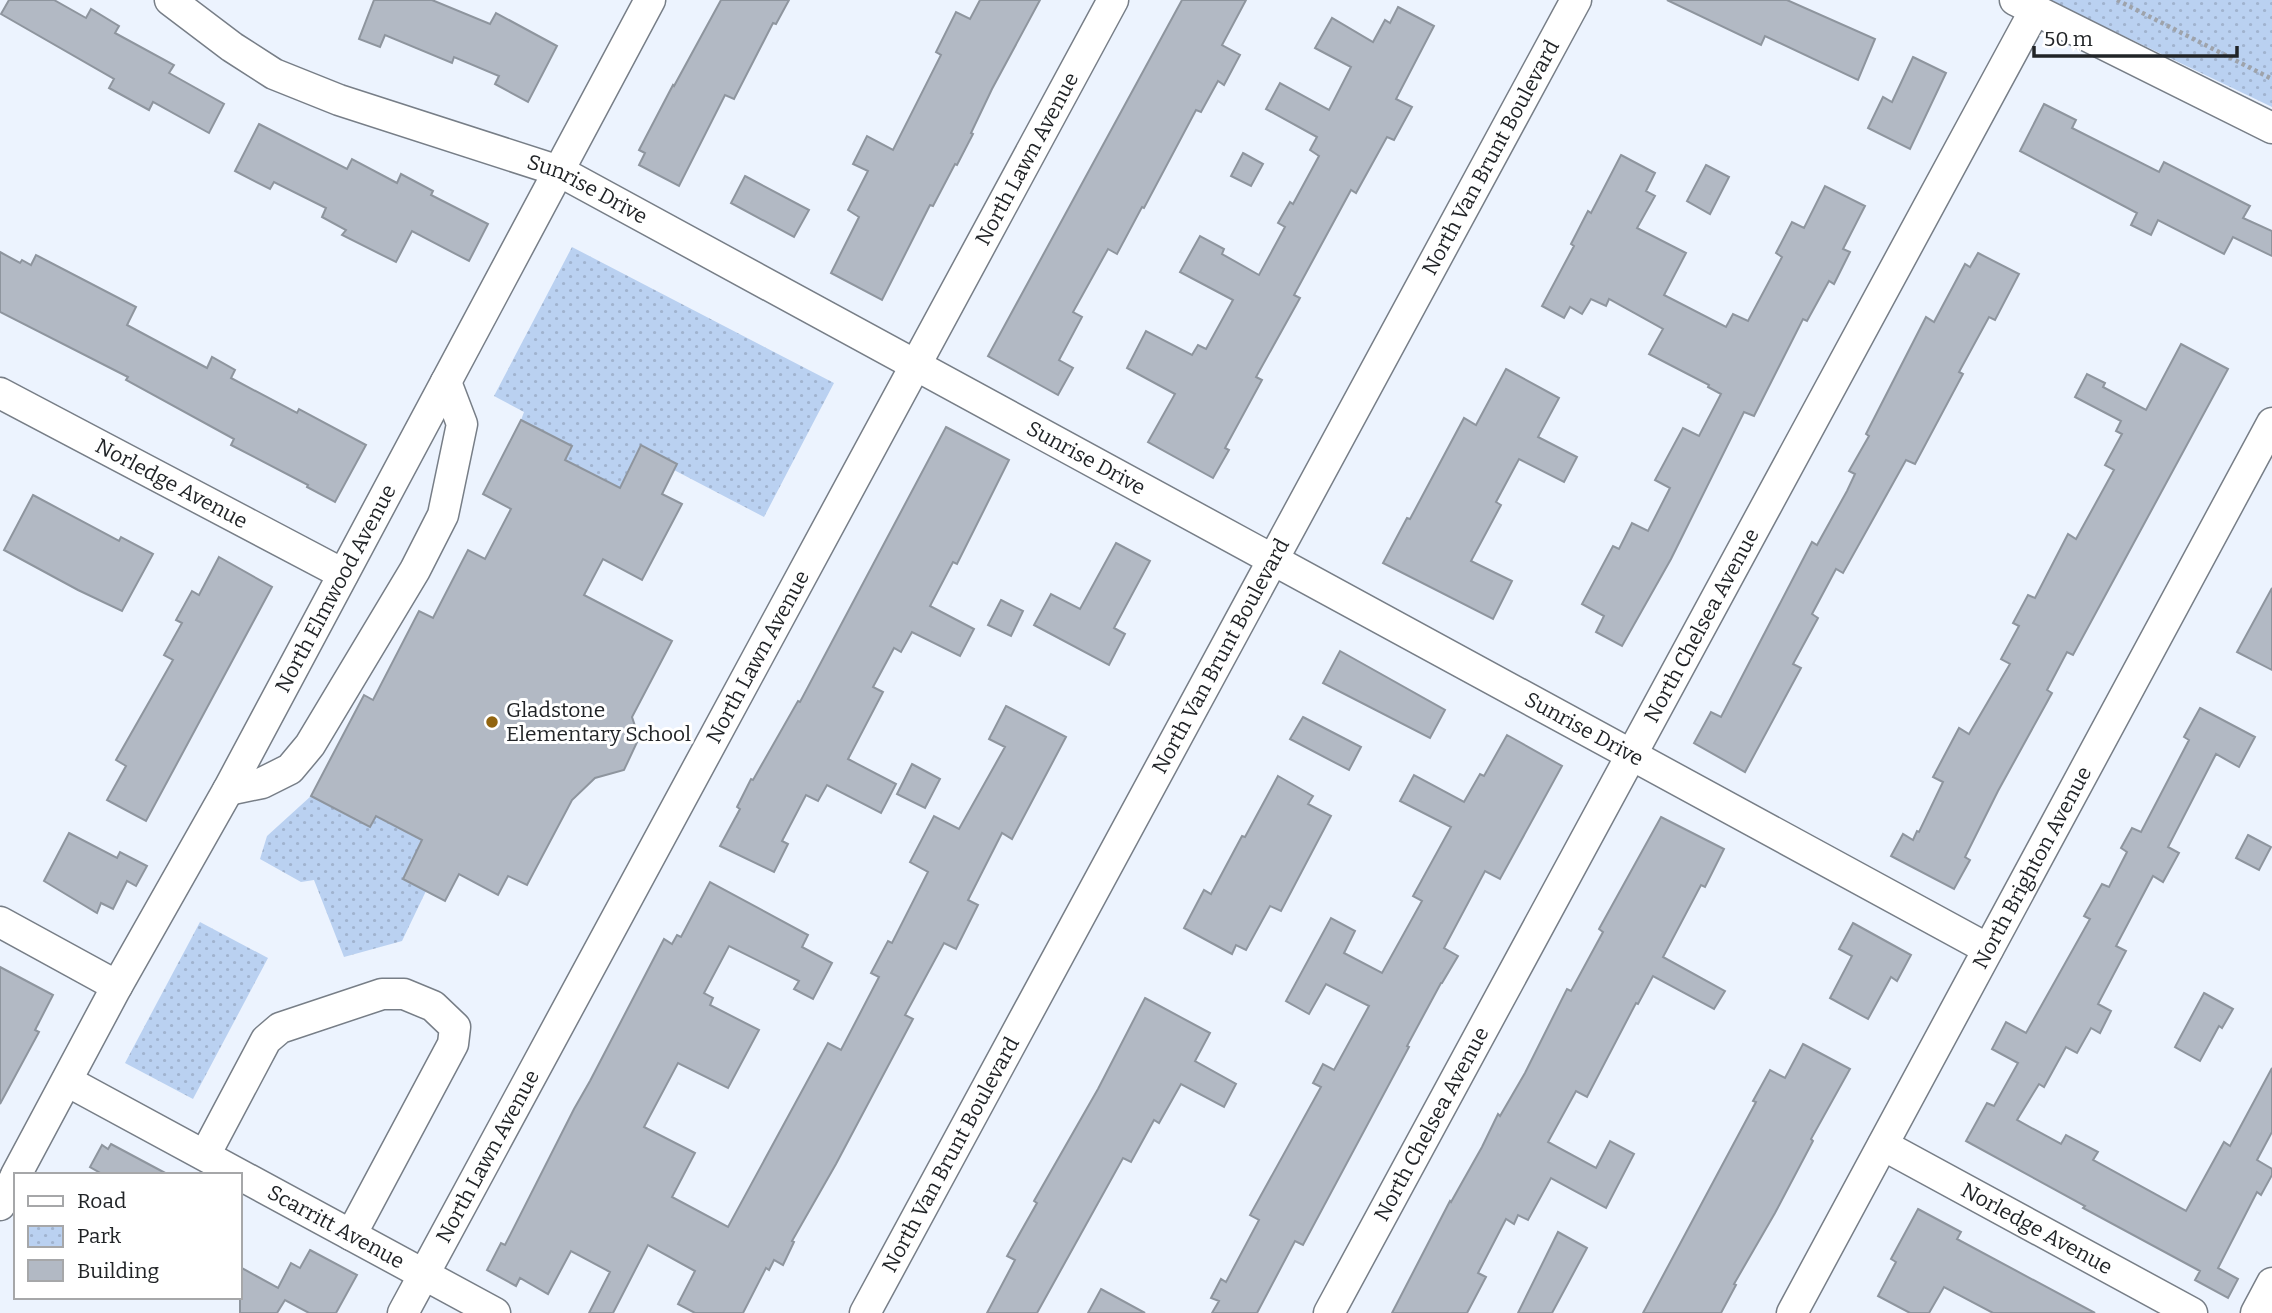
<svg xmlns="http://www.w3.org/2000/svg" width="2272" height="1313" font-family="Bitter,serif">
	<style>
		.park { fill: url(#park-dots) }
		.building { fill: #b2b9c4; stroke: #8e959e; stroke-width: 2 }
		.lines { fill: none; stroke-linecap: round; stroke-linejoin: round }
		.minor-casing { stroke: #777e87; stroke-width: 33 }
		.path { stroke: #9ea3ab; stroke-width: 4.5; stroke-dasharray: 3.5 3.5; stroke-linecap: butt }
		.minor { stroke: #fff; stroke-width: 30 }
		.poi-dot { fill: #91640f; stroke: #fff; stroke-width: 2.5 }
		.labels { text-anchor: middle; dominant-baseline: central; stroke-width: 6; stroke-linejoin: round; paint-order: stroke }
		.street-label { font-size: 21px; fill: #212427; stroke: #fff }
		.poi-label { font-size: 21px; fill: #212427; stroke: #fff; text-anchor: start }
	</style>
	<defs>
		<pattern id="park-dots" width="8" height="8" patternUnits="userSpaceOnUse" patternTransform="scale(1.75)"><rect width="8" height="8" fill="#bad1f1"/><path d="M2 2h.1M6 6h.1" fill="none" stroke="#a0b3cf" stroke-width="1.8" stroke-linecap="round"/></pattern>
	</defs>
	<rect width="100%" height="100%" fill="#ecf3fe"/>
	<g class="park">
		<polygon points="2049,0 2272,0 2272,107"/>
		<polygon points="572,247 834,383 764,517 674,470 677,464 641,446 620,488 565,460 572,446 521,420 524,412 494,396"/>
		<polygon points="311,796 370,827 376,816 422,840 403,878 426,891 402,941 344,957 314,880 301,882 260,859 267,836"/>
		<polygon points="200,922 268,958 193,1099 125,1063"/>
	</g>
	<g class="building">
		<polygon points="9,0 54,0 86,18 91,9 119,26 115,33 174,65 169,73 224,104 209,133 153,102 149,110 109,88 114,79 1,14"/>
		<polygon points="374,0 432,0 490,24 496,13 557,46 528,102 495,84 499,76 454,57 452,63 385,35 380,47 359,39"/>
		<polygon points="721,0 789,0 776,24 773,23 734,99 725,95 679,186 639,165 645,153 639,150 673,85 674,86"/>
		<polygon points="980,0 1040,0 992,89 971,133 973,134 957,165 955,164 933,206 930,205 882,300 831,273 859,217 848,210 868,171 853,164 867,136 893,150 941,55 936,52 956,12 970,19"/>
		<polygon points="1182,0 1246,0 1222,45 1240,55 1224,85 1218,81 1201,112 1196,110 1144,208 1142,207 1117,254 1108,249 1073,312 1082,317 1059,360 1073,368 1058,395 988,356"/>
		<polygon points="1667,0 1787,0 1875,39 1858,80 1765,36 1761,45"/>
		<polygon points="1398,7 1434,26 1396,99 1412,107 1394,140 1387,137 1356,193 1351,190 1294,295 1300,298 1256,377 1262,380 1225,448 1229,450 1213,478 1148,442 1175,394 1127,368 1146,331 1192,355 1198,345 1206,349 1233,300 1180,272 1200,236 1224,249 1222,254 1259,275 1285,227 1278,223 1290,202 1293,204 1319,156 1310,150 1317,137 1266,109 1280,83 1329,110 1351,67 1315,48 1332,18 1373,42 1385,20 1390,23"/>
		<polygon points="1913,57 1946,73 1910,149 1868,128 1883,97 1892,102"/>
		<polygon points="2044,104 2076,120 2072,128 2159,172 2164,162 2250,206 2243,218 2272,231 2272,256 2233,237 2224,254 2158,220 2151,235 2131,225 2137,213 2020,151"/>
		<polygon points="259,124 347,169 352,159 397,183 401,174 433,191 431,195 488,224 469,261 412,231 396,262 342,235 346,230 322,217 326,208 274,182 270,189 235,171"/>
		<polygon points="1243,153 1263,164 1251,186 1231,176"/>
		<polygon points="1621,155 1655,173 1646,191 1655,196 1637,228 1686,253 1664,295 1726,327 1733,314 1748,321 1782,257 1776,253 1792,222 1804,228 1825,186 1865,206 1843,249 1850,252 1834,284 1829,281 1807,321 1803,319 1754,416 1744,412 1671,559 1622,646 1596,632 1604,616 1582,604 1613,546 1619,549 1632,523 1648,531 1670,488 1655,480 1683,428 1699,436 1721,394 1708,387 1709,385 1649,354 1663,329 1609,299 1606,306 1591,299 1582,314 1570,307 1564,318 1542,306 1574,246 1571,244 1588,211 1591,213"/>
		<polygon points="1706,165 1729,177 1710,214 1687,201"/>
		<polygon points="745,176 809,210 794,237 731,203"/>
		<polygon points="0,252 20,263 22,260 31,265 36,255 136,307 127,325 207,368 212,357 235,370 231,378 297,413 299,409 366,445 335,502 307,487 308,485 231,445 234,439 126,380 128,377 0,312"/>
		<polygon points="1978,253 2019,274 1995,320 1989,317 1959,372 1963,374 1915,464 1906,460 1843,573 1836,569 1812,614 1818,618 1793,664 1801,668 1745,772 1694,743 1711,712 1721,717 1812,542 1817,545 1847,491 1855,474 1849,471 1869,436 1866,434 1926,317 1934,322 1965,264 1970,267"/>
		<polygon points="2181,344 2228,369 2073,655 2067,652 2047,690 2052,693 1998,791 1965,857 1970,860 1954,889 1891,856 1903,834 1913,840 1917,831 1919,832 1943,782 1933,777 1959,728 1969,734 2010,664 2001,659 2019,626 2013,623 2028,595 2035,598 2068,534 2076,539 2114,470 2105,465 2122,434 2116,431 2121,421 2075,397 2087,374 2105,383 2103,387 2146,410"/>
		<polygon points="1506,369 1559,398 1538,437 1577,457 1564,482 1519,459 1496,502 1501,505 1471,561 1512,581 1493,619 1383,563 1407,518 1410,519 1464,418 1476,425"/>
		<polygon points="521,420 572,446 565,460 620,488 641,445 677,464 662,494 682,504 642,580 603,559 584,595 672,641 632,717 639,738 624,770 595,778 572,800 527,885 508,876 498,895 459,874 445,901 403,879 422,840 376,816 370,827 311,796 364,695 373,700 419,611 433,618 468,550 485,559 511,509 483,494"/>
		<polygon points="946,427 1009,460 957,564 953,562 930,606 974,629 960,656 912,632 901,652 894,648 873,687 883,692 848,759 896,784 881,813 827,785 818,801 806,795 782,841 788,844 774,872 720,846 740,809 737,807 751,779 753,780 798,701 800,702"/>
		<polygon points="33,495 119,541 121,537 153,554 122,611 78,590 4,550"/>
		<polygon points="1116,543 1150,561 1114,628 1125,634 1109,665 1034,625 1051,594 1080,609"/>
		<polygon points="219,557 272,587 146,821 107,800 126,766 116,760 173,660 164,655 182,623 176,620 192,591 199,595"/>
		<polygon points="2272,588 2272,670 2237,652"/>
		<polygon points="1001,600 1023,611 1011,636 988,625"/>
		<polygon points="1340,651 1445,710 1430,738 1323,683"/>
		<polygon points="1006,706 1066,737 1012,839 1002,833 968,900 978,905 956,949 944,943 905,1015 913,1019 836,1164 792,1241 794,1242 783,1265 774,1260 769,1270 766,1268 743,1313 695,1313 678,1304 695,1271 648,1245 613,1313 589,1313 610,1272 571,1251 548,1294 520,1278 516,1286 487,1270 501,1243 505,1245 574,1109 590,1081 664,939 672,944 677,935 681,937 710,882 808,935 802,947 832,963 813,999 794,989 799,981 729,946 704,993 713,998 710,1005 759,1030 728,1088 678,1063 644,1127 695,1153 672,1197 728,1227 828,1043 841,1050 879,977 871,973 888,941 892,943 928,872 910,862 934,816 959,829 1005,747 989,739"/>
		<polygon points="2200,708 2255,737 2239,767 2216,754 2168,847 2179,853 2163,882 2153,876 2116,946 2126,951 2098,1004 2111,1011 2100,1033 2091,1028 2077,1053 2066,1047 2044,1087 2039,1084 2017,1120 2061,1144 2066,1135 2098,1152 2093,1160 2186,1211 2224,1142 2230,1146 2272,1068 2272,1132 2257,1160 2272,1169 2272,1175 2261,1195 2257,1192 2218,1268 2238,1279 2228,1298 2195,1280 2200,1271 2083,1208 2085,1206 1966,1141 1987,1103 1994,1106 2018,1063 1992,1049 2006,1022 2026,1033 2090,919 2084,916 2102,884 2109,887 2127,852 2121,848 2132,828 2141,832 2189,740 2184,737"/>
		<polygon points="1303,717 1361,747 1349,770 1290,739"/>
		<polygon points="1507,735 1562,766 1500,879 1485,871 1444,948 1458,956 1442,983 1441,983 1407,1046 1409,1047 1303,1245 1295,1241 1257,1313 1212,1313 1219,1301 1211,1298 1221,1279 1226,1282 1259,1220 1250,1215 1321,1087 1313,1083 1323,1064 1334,1070 1369,1006 1326,984 1309,1014 1286,1001 1331,918 1355,931 1344,953 1382,973 1422,901 1413,896 1451,827 1400,801 1414,775 1464,802 1480,774 1484,776"/>
		<polygon points="912,764 940,779 925,808 897,794"/>
		<polygon points="1278,776 1313,796 1308,804 1331,816 1281,911 1270,906 1246,950 1236,945 1232,954 1184,928 1204,890 1211,894 1242,836 1245,837"/>
		<polygon points="1661,817 1724,849 1705,887 1701,885 1663,957 1725,991 1714,1009 1653,976 1638,1004 1636,1003 1587,1097 1576,1091 1548,1142 1596,1168 1610,1141 1634,1154 1606,1208 1551,1178 1528,1220 1518,1215 1514,1224 1506,1219 1478,1273 1486,1277 1467,1313 1392,1313 1450,1201 1451,1202 1482,1147 1498,1114 1500,1116 1525,1073 1567,989 1571,991 1603,932 1599,929"/>
		<polygon points="69,833 117,858 120,852 147,866 136,886 127,881 113,909 101,903 97,913 44,881"/>
		<polygon points="2248,835 2271,847 2259,870 2236,858"/>
		<polygon points="1853,923 1911,955 1897,981 1891,977 1868,1019 1830,998 1852,956 1839,949"/>
		<polygon points="0,967 53,995 35,1030 39,1032 0,1104"/>
		<polygon points="2204,993 2233,1009 2222,1028 2219,1026 2200,1061 2175,1047"/>
		<polygon points="1145,998 1210,1033 1195,1061 1236,1084 1224,1107 1181,1084 1159,1123 1154,1120 1131,1162 1123,1158 1037,1313 987,1313 1015,1260 1007,1256 1037,1203 1034,1201 1098,1089"/>
		<polygon points="1803,1044 1850,1069 1811,1139 1813,1141 1775,1213 1734,1284 1736,1285 1721,1313 1643,1313 1756,1102 1753,1101 1770,1070 1785,1078"/>
		<polygon points="111,1144 169,1175 104,1175 90,1167 102,1145 108,1149"/>
		<polygon points="1918,1209 1961,1232 1957,1239 2095,1313 1993,1313 1944,1287 1929,1313 1910,1313 1878,1296 1896,1262 1891,1259"/>
		<polygon points="1558,1232 1587,1248 1552,1313 1518,1313"/>
		<polygon points="310,1250 357,1275 336,1313 309,1313 285,1300 277,1313 240,1313 240,1267 278,1288 291,1263 300,1268"/>
		<polygon points="1101,1289 1145,1313 1088,1313"/>
	</g>
	<g class="lines">
		<g class="minor-casing">
			<g id="minor">
				<path id="s1" d="M170,0L232,47L274,74L339,100L559,171L1988,949"/>
				<polyline points="2015,0 2272,128"/>
				<path id="s2" d="M0,393L343,574"/>
				<polyline points="228,790 262,783 290,769 310,745 415,570 443,515 462,424 446,382"/>
				<polyline points="0,922 117,986"/>
				<path id="s3" d="M67,1081L495,1313"/>
				<path id="s4" d="M1883,1145L2192,1313"/>
				<polyline points="205,1155 266,1040 280,1028 382,994 404,994 433,1006 455,1027 453,1044 351,1235"/>
				<path id="s5" d="M16,1175L117,986L228,790L650,0"/>
				<polyline points="0,1205 16,1176"/>
				<path id="s6" d="M403,1313L1113,0"/>
				<path id="s7" d="M865,1313L1576,0"/>
				<path id="s8" d="M1329,1313L2035,10"/>
				<path id="s9" d="M1792,1313L2272,423"/>
				<polyline points="2256,1313 2272,1283"/>
			</g>
		</g>
		<polyline class="path" points="2117,0 2272,79"/>
		<use href="#minor" class="minor"/>
	</g>
	<circle class="poi-dot" cx="492" cy="722" r="7"/>
	<g class="labels">
		<g class="street-label">
			<text stroke="none"><textPath href="#s6" startOffset="1312">North Lawn Avenue</textPath></text>
			<text stroke="none"><textPath href="#s7" startOffset="1314">North Van Brunt Boulevard</textPath></text>
			<text stroke="none"><textPath href="#s1" startOffset="462">Sunrise Drive</textPath></text>
			<text stroke="none"><textPath href="#s1" startOffset="1029">Sunrise Drive</textPath></text>
			<text stroke="none"><textPath href="#s2" startOffset="194">Norledge Avenue</textPath></text>
			<text stroke="none"><textPath href="#s5" startOffset="668">North Elmwood Avenue</textPath></text>
			<text stroke="none"><textPath href="#s8" startOffset="782">North Chelsea Avenue</textPath></text>
			<text stroke="none"><textPath href="#s6" startOffset="746">North Lawn Avenue</textPath></text>
			<text stroke="none"><textPath href="#s7" startOffset="747">North Van Brunt Boulevard</textPath></text>
			<text stroke="none"><textPath href="#s1" startOffset="1596">Sunrise Drive</textPath></text>
			<text stroke="none"><textPath href="#s9" startOffset="506">North Brighton Avenue</textPath></text>
			<text stroke="none"><textPath href="#s8" startOffset="215">North Chelsea Avenue</textPath></text>
			<text stroke="none"><textPath href="#s6" startOffset="178">North Lawn Avenue</textPath></text>
			<text stroke="none"><textPath href="#s7" startOffset="180">North Van Brunt Boulevard</textPath></text>
			<text stroke="none"><textPath href="#s3" startOffset="306">Scarritt Avenue</textPath></text>
			<text stroke="none"><textPath href="#s4" startOffset="175">Norledge Avenue</textPath></text>
		</g>
		<g class="poi-label">
			<text x="506" y="710">Gladstone<tspan x="506" dy="24">Elementary School</tspan></text>
		</g>
	</g>
	<rect x="14" y="1173" width="228" height="126" fill="#ffffff" stroke="#a6a7a9" stroke-width="2"/>
	<rect x="28" y="1196" width="35" height="10" fill="#ffffff" stroke="#a6a7a9" stroke-width="2"/>
	<text x="77" y="1208" font-size="21" fill="#212427">Road</text>
	<rect x="28" y="1226" width="35" height="21" fill="url(#park-dots)" stroke="#a6a7a9" stroke-width="2"/>
	<text x="77" y="1243" font-size="21" fill="#212427">Park</text>
	<rect x="28" y="1260" width="35" height="21" fill="#b2b9c4" stroke="#a6a7a9" stroke-width="2"/>
	<text x="77" y="1278" font-size="21" fill="#212427">Building</text>
	<path d="M2034 46v10h203v-10" fill="none" stroke="#212427" stroke-width="3.5"/>
	<text x="2044" y="46" font-size="21" fill="#212427" stroke="#ffffff" stroke-width="5" paint-order="stroke">50 m</text>
</svg>
